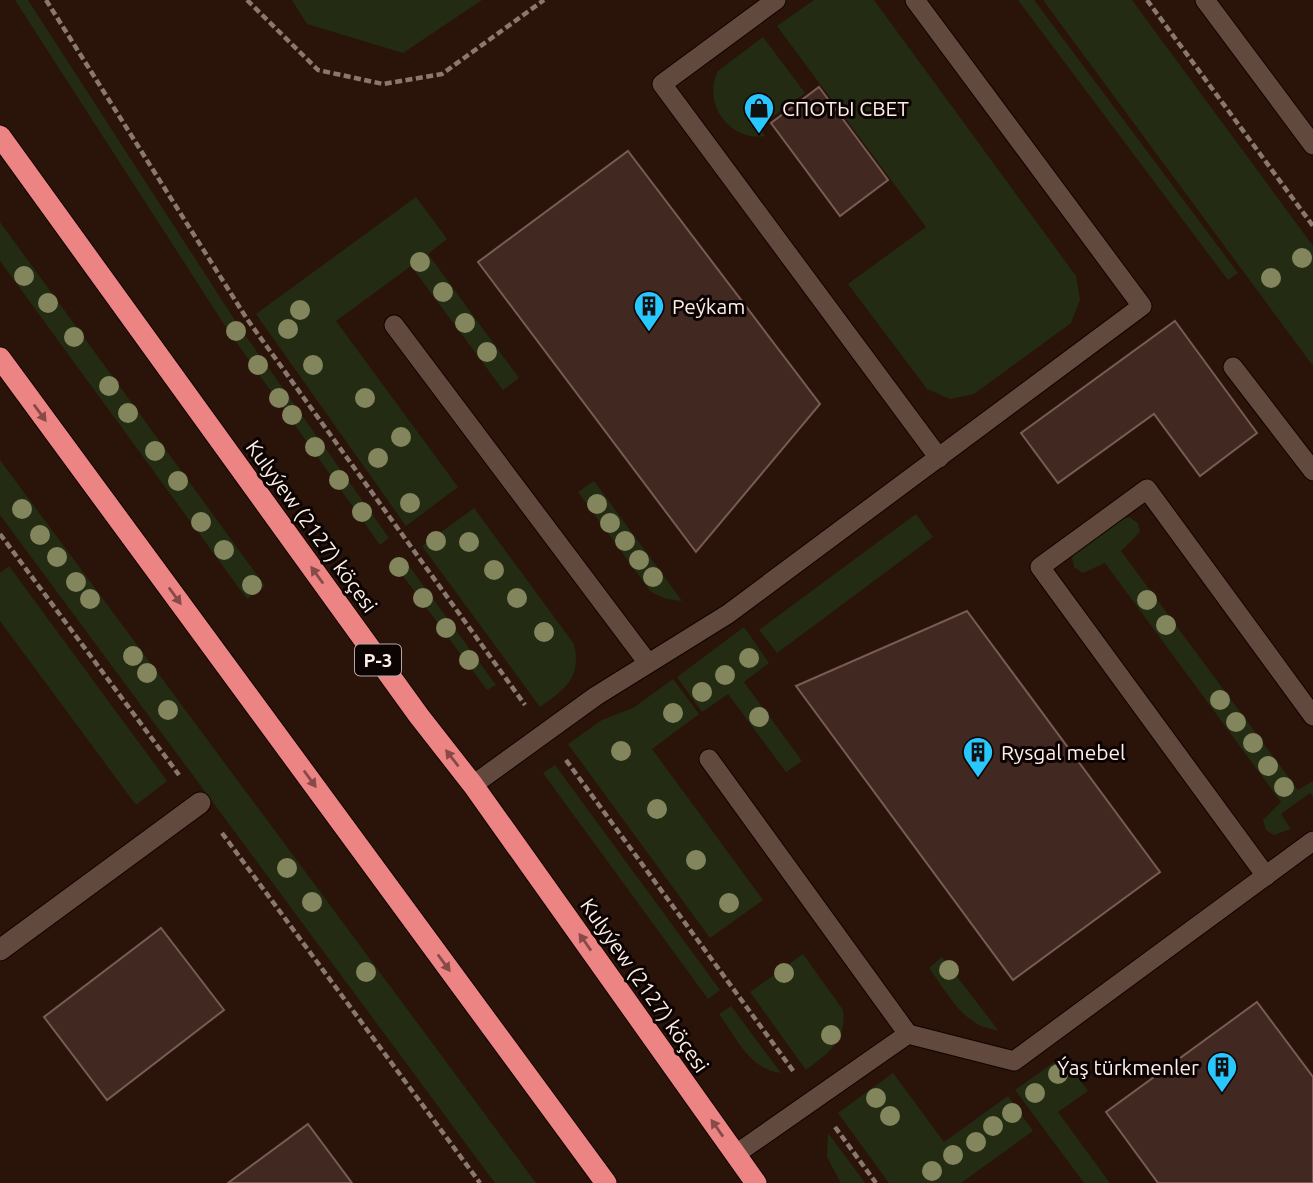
<svg xmlns="http://www.w3.org/2000/svg" width="1313" height="1183" font-family="Ubuntu,sans-serif">
	<style>
		.green { fill: #232b12 }
		.building { fill: #412921; stroke: #785c54; stroke-width: 2 }
		.lines { fill: none; stroke-linecap: round; stroke-linejoin: round }
		.lane-casing { stroke: #110200; stroke-width: 21 }
		.street-casing { stroke: #110200; stroke-width: 23 }
		.highway-casing { stroke: #110200; stroke-width: 23 }
		.path { stroke: #8a776e; stroke-width: 4.5; stroke-dasharray: 7 3.5; stroke-linecap: butt }
		.lane { stroke: #62493d; stroke-width: 19 }
		.street { stroke: #62493d; stroke-width: 21 }
		.highway { stroke: #eb8482; stroke-width: 21 }
		.tree { fill: #83855d }
		.oneway { fill: #874a48 }
		.labels { text-anchor: middle; dominant-baseline: central; stroke-width: 6; stroke-linejoin: round; paint-order: stroke }
		.shield { fill: #0c0402; stroke: #b6a8a3; stroke-width: 2 }
		.shield-label { font-size: 19px; font-weight: bold; fill: #ffefe8 }
		.poi-label { font-size: 21px; fill: #ffefe8; stroke: #0c0402; text-anchor: start }
		.street-label { font-size: 21px; fill: #ffefe8; stroke: #0c0402 }
	</style>
	<rect width="100%" height="100%" fill="#2a140a"/>
	<g class="green">
		<polygon points="15,0 28,0 238,325 389,538 380,545 229,332"/>
		<polygon points="292,0 482,0 403,53 307,24"/>
		<polygon points="814,0 874,0 1076,276 1080,300 1071,323 974,394 950,399 927,389 848,284 926,227 777,26"/>
		<polygon points="1018,0 1034,0 1238,273 1228,280"/>
		<polygon points="1043,0 1132,0 1313,246 1313,366"/>
		<path d="M763,37L805,93L759,127L765,136C729,142 702,103 718,71Z"/>
		<polygon points="416,197 447,239 428,254 519,378 503,390 411,266 336,321 458,487 406,526 256,314"/>
		<polygon points="0,222 265,586 247,599 0,261"/>
		<polygon points="0,460 536,1183 495,1183 0,515"/>
		<polygon points="594,481 682,601 667,599 651,592 578,492"/>
		<path d="M474,508L574,644C582,678 565,689 540,707L422,546Z"/>
		<polygon points="916,514 933,537 777,653 759,630"/>
		<path d="M1129,517L1138,523L1140,532L1121,551L1298,790L1313,781V796L1310,793L1281,814L1291,829L1274,835L1266,830L1263,820L1281,802L1105,563L1083,573L1074,567L1072,558C1082,542 1110,522 1129,517Z"/>
		<polygon points="404,559 496,685 487,690 395,565"/>
		<polygon points="9,566 167,781 136,805 0,621 0,573"/>
		<polygon points="744,627 769,663 744,682 802,761 786,772 728,694 702,712 677,677"/>
		<polygon points="673,679 699,714 652,749 763,900 710,938 568,744 602,720 633,708"/>
		<polygon points="555,765 720,990 708,999 543,773"/>
		<path d="M803,954L843,1010C847,1040 829,1053 806,1070L750,992Z"/>
		<path d="M942,957L998,1030C964,1028 947,992 929,968Z"/>
		<path d="M731,1006L781,1073C750,1070 736,1037 719,1014Z"/>
		<polygon points="1063,1056 1088,1091 1058,1112 1110,1183 1084,1183 1015,1090"/>
		<polygon points="893,1073 944,1142 1008,1096 1033,1131 961,1183 889,1183 838,1113"/>
		<polygon points="828,1133 865,1183 841,1183 827,1157"/>
	</g>
	<g class="building">
		<polygon points="819,87 888,180 840,216 771,123"/>
		<polygon points="628,151 820,404 696,552 478,262"/>
		<polygon points="1175,321 1257,433 1200,476 1154,414 1058,483 1021,433"/>
		<polygon points="967,611 1160,872 1013,980 796,686"/>
		<polygon points="161,928 224,1010 107,1100 44,1017"/>
		<polygon points="1257,1002 1313,1077 1313,1183 1158,1183 1106,1112"/>
		<polygon points="308,1124 352,1183 228,1183"/>
	</g>
	<g class="lines">
		<g class="lane-casing">
			<g id="lane">
				<polyline points="776,0 662,84 939,458"/>
				<polyline points="1205,0 1313,145"/>
				<polyline points="394,325 648,663"/>
				<polyline points="1233,367 1313,471"/>
				<polyline points="709,759 908,1034"/>
				<polyline points="473,785 596,696 728,614 1142,306 915,0"/>
				<polyline points="1266,876 1040,567 1147,489 1313,716"/>
				<polyline points="736,1154 908,1034 1014,1061 1313,841"/>
			</g>
		</g>
		<g class="street-casing">
			<polyline id="street" points="0,950 200,803"/>
		</g>
		<g class="highway-casing">
			<g id="highway">
				<polyline points="0,136 419,716 473,785 756,1183"/>
				<polyline points="0,358 606,1183"/>
			</g>
		</g>
		<g class="path">
			<polyline points="46,0 247,319 525,705"/>
			<polyline points="247,0 318,70 383,84 442,74 544,0"/>
			<polyline points="1147,0 1313,226"/>
			<polyline points="0,534 179,775"/>
			<polyline points="566,760 794,1072"/>
			<polyline points="222,833 480,1183"/>
			<polyline points="835,1127 876,1183"/>
		</g>
		<use href="#lane" class="lane"/>
		<use href="#street" class="street"/>
		<use href="#highway" class="highway"/>
	</g>
	<g class="tree">
		<circle cx="1302" cy="258" r="10"/>
		<circle cx="420" cy="262" r="10"/>
		<circle cx="24" cy="276" r="10"/>
		<circle cx="1271" cy="278" r="10"/>
		<circle cx="443" cy="292" r="10"/>
		<circle cx="48" cy="303" r="10"/>
		<circle cx="300" cy="310" r="10"/>
		<circle cx="465" cy="323" r="10"/>
		<circle cx="288" cy="329" r="10"/>
		<circle cx="236" cy="331" r="10"/>
		<circle cx="74" cy="337" r="10"/>
		<circle cx="487" cy="352" r="10"/>
		<circle cx="258" cy="365" r="10"/>
		<circle cx="313" cy="365" r="10"/>
		<circle cx="109" cy="386" r="10"/>
		<circle cx="279" cy="398" r="10"/>
		<circle cx="365" cy="398" r="10"/>
		<circle cx="128" cy="413" r="10"/>
		<circle cx="292" cy="415" r="10"/>
		<circle cx="401" cy="437" r="10"/>
		<circle cx="315" cy="447" r="10"/>
		<circle cx="155" cy="451" r="10"/>
		<circle cx="378" cy="458" r="10"/>
		<circle cx="339" cy="480" r="10"/>
		<circle cx="178" cy="481" r="10"/>
		<circle cx="410" cy="503" r="10"/>
		<circle cx="597" cy="504" r="10"/>
		<circle cx="22" cy="509" r="10"/>
		<circle cx="362" cy="512" r="10"/>
		<circle cx="201" cy="522" r="10"/>
		<circle cx="610" cy="523" r="10"/>
		<circle cx="40" cy="535" r="10"/>
		<circle cx="436" cy="541" r="10"/>
		<circle cx="625" cy="541" r="10"/>
		<circle cx="469" cy="542" r="10"/>
		<circle cx="224" cy="550" r="10"/>
		<circle cx="57" cy="557" r="10"/>
		<circle cx="639" cy="560" r="10"/>
		<circle cx="399" cy="567" r="10"/>
		<circle cx="494" cy="570" r="10"/>
		<circle cx="653" cy="577" r="10"/>
		<circle cx="76" cy="582" r="10"/>
		<circle cx="252" cy="585" r="10"/>
		<circle cx="423" cy="598" r="10"/>
		<circle cx="517" cy="598" r="10"/>
		<circle cx="90" cy="599" r="10"/>
		<circle cx="1147" cy="600" r="10"/>
		<circle cx="1166" cy="625" r="10"/>
		<circle cx="446" cy="628" r="10"/>
		<circle cx="544" cy="632" r="10"/>
		<circle cx="133" cy="656" r="10"/>
		<circle cx="749" cy="658" r="10"/>
		<circle cx="469" cy="660" r="10"/>
		<circle cx="147" cy="673" r="10"/>
		<circle cx="725" cy="675" r="10"/>
		<circle cx="702" cy="692" r="10"/>
		<circle cx="1220" cy="700" r="10"/>
		<circle cx="168" cy="710" r="10"/>
		<circle cx="673" cy="713" r="10"/>
		<circle cx="759" cy="717" r="10"/>
		<circle cx="1236" cy="722" r="10"/>
		<circle cx="1253" cy="743" r="10"/>
		<circle cx="621" cy="751" r="10"/>
		<circle cx="1268" cy="766" r="10"/>
		<circle cx="1284" cy="787" r="10"/>
		<circle cx="657" cy="809" r="10"/>
		<circle cx="696" cy="860" r="10"/>
		<circle cx="287" cy="868" r="10"/>
		<circle cx="312" cy="902" r="10"/>
		<circle cx="729" cy="903" r="10"/>
		<circle cx="949" cy="970" r="10"/>
		<circle cx="366" cy="972" r="10"/>
		<circle cx="784" cy="973" r="10"/>
		<circle cx="831" cy="1035" r="10"/>
		<circle cx="1058" cy="1074" r="10"/>
		<circle cx="1035" cy="1093" r="10"/>
		<circle cx="876" cy="1098" r="10"/>
		<circle cx="1012" cy="1113" r="10"/>
		<circle cx="890" cy="1116" r="10"/>
		<circle cx="993" cy="1126" r="10"/>
		<circle cx="976" cy="1142" r="10"/>
		<circle cx="953" cy="1155" r="10"/>
		<circle cx="932" cy="1171" r="10"/>
	</g>
	<defs><path id="oneway-solid" d="M-6-.8H1V-3.2L6.5 0L1 3.2V.8H-6Z" transform="scale(1.75)"/></defs>
	<g class="oneway">
		<use href="#oneway-solid" transform="translate(40 413) rotate(54)"/>
		<use href="#oneway-solid" transform="translate(317 575) rotate(-126)"/>
		<use href="#oneway-solid" transform="translate(175 596) rotate(54)"/>
		<use href="#oneway-solid" transform="translate(452 758) rotate(-128)"/>
		<use href="#oneway-solid" transform="translate(310 779) rotate(54)"/>
		<use href="#oneway-solid" transform="translate(585 942) rotate(-125)"/>
		<use href="#oneway-solid" transform="translate(444 963) rotate(54)"/>
		<use href="#oneway-solid" transform="translate(717 1128) rotate(-125)"/>
	</g>
	<defs>
		<g id="shop-pin" transform="scale(1.575)"><path d="M0 17L-7.5 6A9.5 9.5 0 1 1 7.5 6Z" fill="#28c8ff" stroke="#0c0402"/><path d="M-5-2.5h2.3a2.7 3.5 0 0 1 5.4 0H5L5.5 6h-11ZM-1.5-2.5h3a1.5 2.3 0 0 0-3 0Z" fill="#111"/></g>
		<g id="building-pin" transform="scale(1.575)"><path d="M0 17L-7.5 6A9.5 9.5 0 1 1 7.5 6Z" fill="#28c8ff" stroke="#0c0402"/><path d="M-4-6H4V6H1V3H-1V6H-4ZM-2.5-4.3h1.7v1.8h-1.7ZM.8-4.3h1.7v1.8H.8ZM-2.5-1h1.7V.8h-1.7ZM.8-1h1.7V.8H.8Z" fill="#111"/></g>
	</defs>
	<g fill-rule="evenodd">
		<use href="#shop-pin" x="759" y="108"/>
		<use href="#building-pin" x="649" y="306"/>
		<use href="#building-pin" x="978" y="752"/>
		<use href="#building-pin" x="1222" y="1067"/>
	</g>
	<g class="labels">
		<rect class="shield" x="355" y="644.5" width="46" height="31" rx="5"/>
		<g class="shield-label">
			<text x="378" y="660">P-3</text>
		</g>
		<g class="poi-label">
			<text x="782" y="108">СПОТЫ СВЕТ</text>
			<text x="672" y="306">Peýkam</text>
			<text x="1001" y="752">Rysgal mebel</text>
			<text x="1199" y="1067" text-anchor="end">Ýaş türkmenler</text>
		</g>
		<g class="street-label">
			<text transform="translate(312 526) rotate(54)">Kulyýew (2127) köçesi</text>
			<text transform="translate(645 985) rotate(55)">Kulyýew (2127) köçesi</text>
		</g>
	</g>
</svg>
